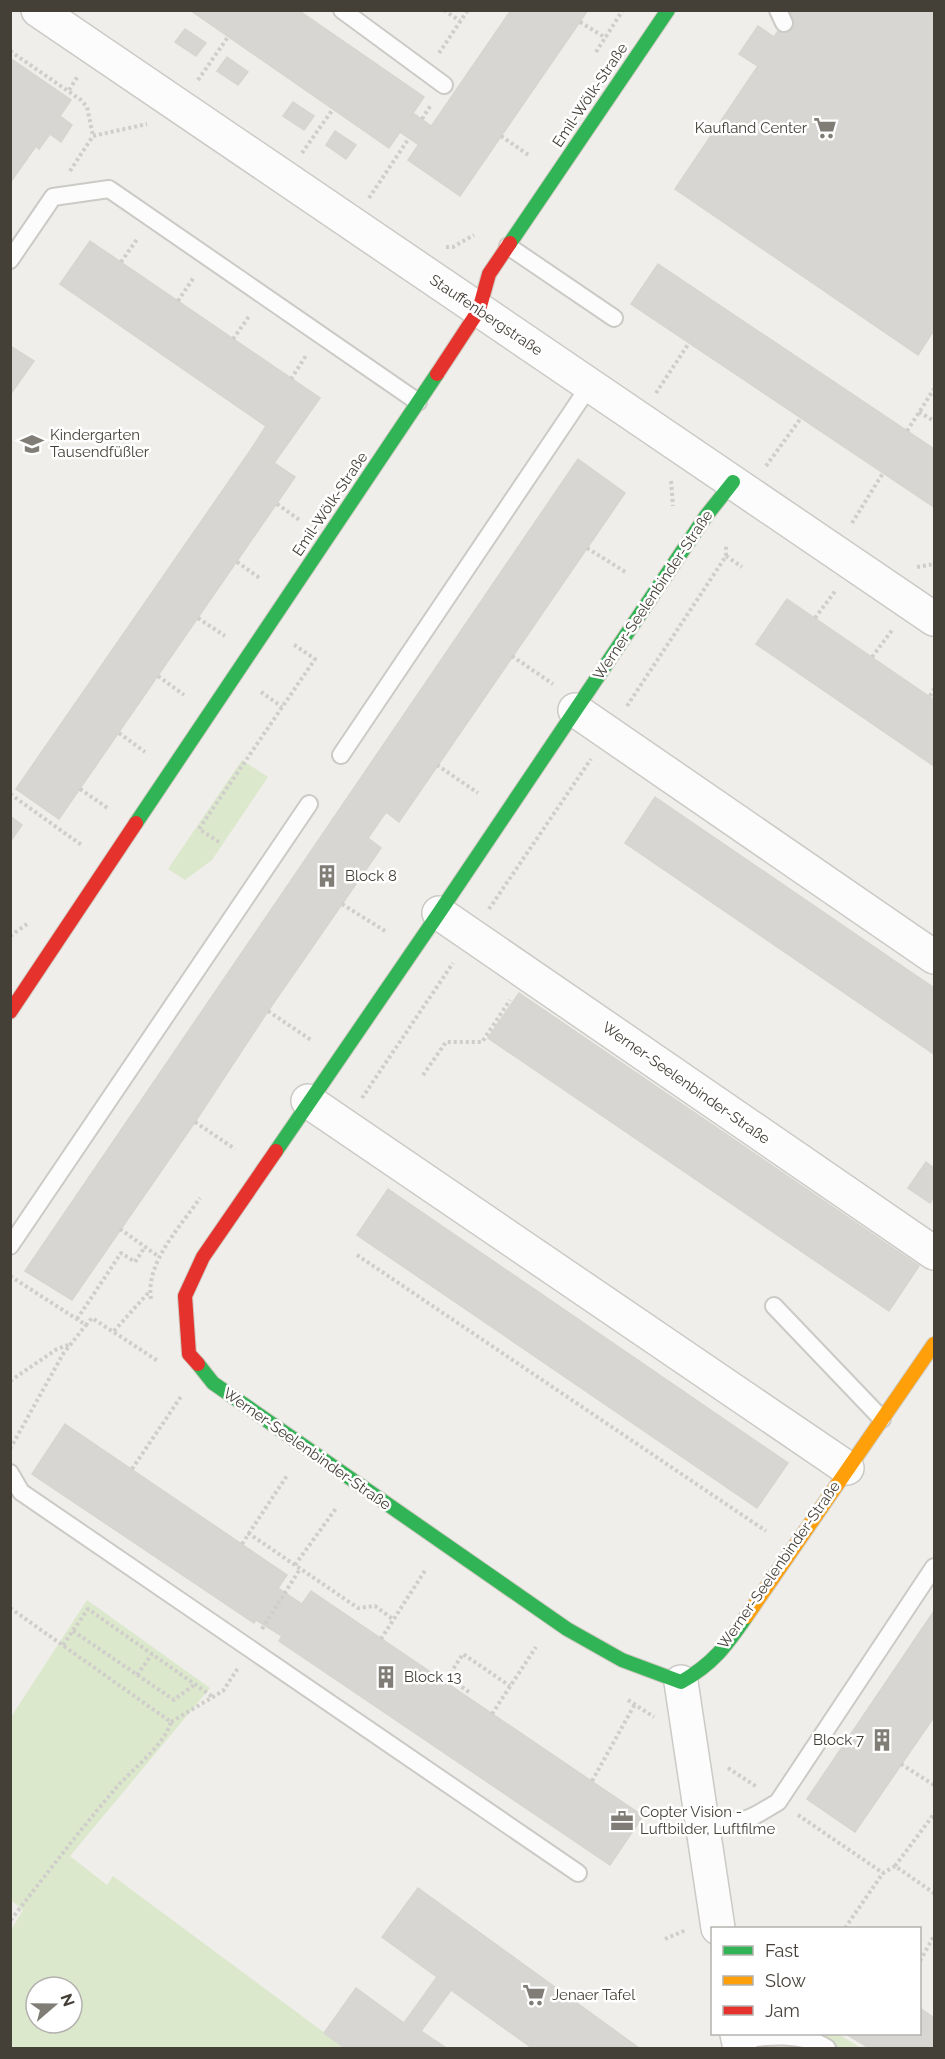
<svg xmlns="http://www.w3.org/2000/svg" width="945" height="2059" font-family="Raleway,sans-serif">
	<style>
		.green { fill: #dce8cc; fill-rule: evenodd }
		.building { fill: #d8d6d2; stroke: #d7d5d0; stroke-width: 1.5 }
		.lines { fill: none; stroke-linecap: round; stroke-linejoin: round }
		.lane-casing { stroke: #cbcac6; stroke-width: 20 }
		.street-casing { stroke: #cbcac6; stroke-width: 36 }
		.fast-casing { stroke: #cecac1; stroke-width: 16 }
		.slow-casing { stroke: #cecac1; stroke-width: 16 }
		.jam-casing { stroke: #cecac1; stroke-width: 16 }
		.path { stroke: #d0cecb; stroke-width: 4; stroke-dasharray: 3 3; stroke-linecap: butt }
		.lane { stroke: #fdfcfc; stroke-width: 16 }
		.street { stroke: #fdfcfc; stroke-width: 33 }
		.fast { stroke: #30b455; stroke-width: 14 }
		.slow { stroke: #ff9f0a; stroke-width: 14 }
		.jam { stroke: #e5322d; stroke-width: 14 }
		.labels { text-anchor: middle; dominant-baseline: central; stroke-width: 5; stroke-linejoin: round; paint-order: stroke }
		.street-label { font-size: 15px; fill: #443f37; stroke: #fff }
		.poi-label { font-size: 15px; fill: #443f37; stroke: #fff; text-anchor: start }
	</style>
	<rect width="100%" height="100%" fill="#efeeea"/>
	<g class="green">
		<polygon points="242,760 268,777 212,860 185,880 168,869"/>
		<path d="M87,1600L210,1688L70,1856L107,1885L113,1876L345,2048H11V1930L23,1910L11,1900V1717ZM36,1987H72V2023H36Z"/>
		<polygon points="777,2034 838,2034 861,2048 770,2048"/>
	</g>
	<g class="building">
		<polygon points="190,10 298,10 424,97 389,148"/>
		<polygon points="511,10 588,10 460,196 408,160"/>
		<polygon points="792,10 934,10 934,330 918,355 675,189 758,66 739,54 758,26 774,37"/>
		<polygon points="185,29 206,43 196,56 175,42"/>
		<polygon points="227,57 248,72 238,85 217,71"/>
		<polygon points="10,58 71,100 60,116 72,125 61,142 50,134 39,149 36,146 10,183"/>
		<polygon points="293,102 314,116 304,130 283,116"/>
		<polygon points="413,113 431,126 419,145 400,132"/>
		<polygon points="335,131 356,145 346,159 326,145"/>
		<polygon points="90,241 320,398 289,442 60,284"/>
		<polygon points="658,264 934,449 934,507 631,304"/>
		<polygon points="10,346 34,361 10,395"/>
		<polygon points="266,426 289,442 274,463 252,448"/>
		<polygon points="252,448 295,477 59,819 16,789"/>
		<polygon points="578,459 625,493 399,822 386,812 368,838 381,848 268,1011 195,1122 72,1300 25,1271"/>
		<polygon points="787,599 934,700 934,766 756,644"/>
		<polygon points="655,797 934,988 934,1054 625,843"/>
		<polygon points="10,816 22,825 10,842"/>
		<polygon points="519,993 919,1266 889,1311 488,1038"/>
		<polygon points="926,1162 934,1168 934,1196 930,1203 908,1188"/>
		<polygon points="388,1189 788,1463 757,1508 357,1235"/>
		<polygon points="65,1424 287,1575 278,1588 302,1604 311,1591 643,1816 610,1865 279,1641 282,1636 256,1620 254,1623 32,1474"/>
		<polygon points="934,1611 934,1717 855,1832 807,1799"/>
		<polygon points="418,1888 639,2048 532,2048 451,1990 421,2031 446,2048 345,2048 324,2033 356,1988 404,2023 437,1977 382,1937"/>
		<polygon points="920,2008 934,2018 934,2048 869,2048 846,2034 920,2034"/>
	</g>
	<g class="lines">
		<g class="lane-casing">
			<g id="lane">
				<polyline points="342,10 444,85"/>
				<polyline points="778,10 784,23"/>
				<polyline points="508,246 614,318"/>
				<polyline points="10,260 53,197 109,189 418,402"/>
				<polyline points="341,755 590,385"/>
				<polyline points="10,1246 309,804"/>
				<polyline points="774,1306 882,1419"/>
				<polyline points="10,1473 21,1492 578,1873"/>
				<path d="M701,1814C743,1824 740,1825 778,1802L934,1567"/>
				<path d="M738,2040C767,2036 802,2032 827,2048"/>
			</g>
		</g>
		<g class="street-casing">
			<g id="street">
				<polyline points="38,10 934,619"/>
				<polyline points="575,710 934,957"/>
				<polyline points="439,913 934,1253"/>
				<polyline points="308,1101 847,1468"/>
				<polyline points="681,1682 718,1928"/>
				<polyline points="737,2034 740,2048"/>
			</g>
		</g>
		<g class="fast-casing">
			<g id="fast">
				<polyline points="510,243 668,10"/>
				<polyline points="136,823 437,374"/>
				<polyline points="276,1151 439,913 706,516 733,482"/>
				<path d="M198,1364L213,1383L567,1629L622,1660L681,1682C713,1664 726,1646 746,1617"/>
			</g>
		</g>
		<g class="slow-casing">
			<polyline id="slow" points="746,1617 934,1344"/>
		</g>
		<g class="jam-casing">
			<g id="jam">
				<polyline points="437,374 479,310 489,274 510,243"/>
				<polyline points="10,1012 136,823"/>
				<polyline points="198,1364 189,1354 185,1296 203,1257 276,1151"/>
			</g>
		</g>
		<g class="path">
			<polyline points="444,10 460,21"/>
			<polyline points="580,22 606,38"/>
			<polyline points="10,51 81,100 87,107 93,136"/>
			<polyline points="596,52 623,10"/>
			<polyline points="439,53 468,10"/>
			<polyline points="198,80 228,37"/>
			<polyline points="69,90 78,76"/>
			<polyline points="422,119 431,105"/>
			<polyline points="501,136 530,156"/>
			<polyline points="302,153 333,109"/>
			<polyline points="70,171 93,136 147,124"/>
			<polyline points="369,198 409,138"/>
			<polyline points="446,247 453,247 474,235"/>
			<polyline points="121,262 138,238"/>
			<polyline points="178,301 194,277"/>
			<polyline points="233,339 250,315"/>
			<polyline points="291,379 307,354"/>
			<polyline points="656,393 689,343"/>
			<polyline points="919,412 934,421"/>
			<polyline points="907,431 934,389"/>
			<polyline points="766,466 801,418"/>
			<polyline points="671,481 673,506"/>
			<polyline points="277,504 301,521"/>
			<polyline points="852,523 883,473"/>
			<polyline points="587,548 627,573"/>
			<polyline points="726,556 742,567"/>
			<polyline points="237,562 261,579"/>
			<polyline points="917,567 934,564"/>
			<polyline points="198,618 225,636"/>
			<polyline points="815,618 836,590"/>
			<polyline points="512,656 553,684"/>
			<polyline points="872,657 893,629"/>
			<polyline points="158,676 184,695"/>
			<polyline points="261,692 282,707"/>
			<polyline points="930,696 934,689"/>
			<polyline points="627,706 726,556 726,545"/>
			<polyline points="119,733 145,752"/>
			<polyline points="437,765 478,793"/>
			<polyline points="80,789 109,809"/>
			<polyline points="10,794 83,846"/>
			<polyline points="219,842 199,829 315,659 293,644"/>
			<polyline points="342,904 385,931"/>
			<polyline points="489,909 591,759"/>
			<polyline points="10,936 27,924"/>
			<polyline points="268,1011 311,1040"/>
			<polyline points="423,1075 446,1042 482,1042 510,1000"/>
			<polyline points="362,1098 453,963"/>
			<polyline points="195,1122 235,1149"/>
			<polyline points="120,1229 159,1257"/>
			<polyline points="357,1255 766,1531"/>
			<polyline points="10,1276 86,1325 92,1318 158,1361"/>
			<path d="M151,1299C145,1263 181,1226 200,1198"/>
			<polyline points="77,1319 121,1253 135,1262 145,1247"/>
			<polyline points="114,1331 149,1292"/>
			<polyline points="10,1381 57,1349 71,1344"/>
			<polyline points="10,1449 63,1354 86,1325"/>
			<polyline points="132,1469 182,1395"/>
			<polyline points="248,1533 358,1608 375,1606 394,1620"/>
			<polyline points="242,1544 288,1474"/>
			<polyline points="295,1565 337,1507"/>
			<path d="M10,1608L171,1722C163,1747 133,1768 116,1788C79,1831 45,1876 10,1921"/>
			<polyline points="262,1629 300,1569"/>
			<polyline points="73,1631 174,1700 195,1684"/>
			<polyline points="381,1639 426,1569"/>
			<polyline points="63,1645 88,1609 213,1697"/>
			<polyline points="137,1675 152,1654"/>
			<polyline points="469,1692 448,1677 463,1654 510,1686"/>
			<polyline points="628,1700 654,1717"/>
			<polyline points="492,1714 536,1647"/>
			<polyline points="171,1722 223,1691 238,1668"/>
			<polyline points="901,1764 934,1785"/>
			<polyline points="728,1768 757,1787"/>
			<polyline points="592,1781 635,1704"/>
			<polyline points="798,1815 883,1873 895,1866 934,1893"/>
			<polyline points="895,1866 934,1814"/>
			<polyline points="845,1928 883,1873"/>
			<polyline points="665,1939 686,1930"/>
			<polyline points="920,1961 934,1936"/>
		</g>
		<use href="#lane" class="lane"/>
		<use href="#street" class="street"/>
		<use href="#fast" class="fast"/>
		<use href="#slow" class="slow"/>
		<use href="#jam" class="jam"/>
	</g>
	<defs>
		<g id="supermarket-bare" transform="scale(1.8)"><path d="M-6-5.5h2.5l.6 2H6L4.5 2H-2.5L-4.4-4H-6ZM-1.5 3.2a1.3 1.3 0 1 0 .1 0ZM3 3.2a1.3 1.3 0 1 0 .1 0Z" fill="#807c76" stroke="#fff" stroke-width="2.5" paint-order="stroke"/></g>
		<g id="school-bare" transform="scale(1.8)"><path d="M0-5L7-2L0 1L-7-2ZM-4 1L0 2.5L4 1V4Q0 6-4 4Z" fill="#807c76" stroke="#fff" stroke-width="2.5" paint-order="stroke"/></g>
		<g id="building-bare" transform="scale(1.8)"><path d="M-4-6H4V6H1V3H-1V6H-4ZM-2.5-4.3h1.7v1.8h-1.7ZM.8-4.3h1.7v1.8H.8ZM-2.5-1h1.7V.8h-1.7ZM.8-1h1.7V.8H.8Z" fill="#807c76" stroke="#fff" stroke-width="2.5" paint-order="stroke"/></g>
		<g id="office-bare" transform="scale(1.8)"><path d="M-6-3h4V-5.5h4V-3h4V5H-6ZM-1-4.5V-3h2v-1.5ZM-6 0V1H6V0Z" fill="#807c76" stroke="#fff" stroke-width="2.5" paint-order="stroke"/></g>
	</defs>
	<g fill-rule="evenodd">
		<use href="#supermarket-bare" x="825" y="128"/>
		<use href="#school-bare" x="32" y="444"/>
		<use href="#building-bare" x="327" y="876"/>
		<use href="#building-bare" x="386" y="1677"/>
		<use href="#building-bare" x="882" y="1740"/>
		<use href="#office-bare" x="622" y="1821"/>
		<use href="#supermarket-bare" x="534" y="1995"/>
	</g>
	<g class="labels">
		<g class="street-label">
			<text transform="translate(590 95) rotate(-56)">Emil-Wölk-Straße</text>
			<text transform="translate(486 315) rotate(34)">Stauffenbergstraße</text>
			<text transform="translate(330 504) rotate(-56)">Emil-Wölk-Straße</text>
			<text transform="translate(653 595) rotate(-56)">Werner-Seelenbinder-Straße</text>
			<text transform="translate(686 1083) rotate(35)">Werner-Seelenbinder-Straße</text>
			<text transform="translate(307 1449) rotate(35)">Werner-Seelenbinder-Straße</text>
			<text transform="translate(779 1565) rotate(-55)">Werner-Seelenbinder-Straße</text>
		</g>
		<g class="poi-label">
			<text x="807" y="128" text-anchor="end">Kaufland Center</text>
			<text x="50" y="435">Kindergarten<tspan x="50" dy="17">Tausendfüßler</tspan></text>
			<text x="345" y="876">Block 8</text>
			<text x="404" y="1677">Block 13</text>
			<text x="864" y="1740" text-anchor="end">Block 7</text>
			<text x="640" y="1812">Copter Vision -<tspan x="640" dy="17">Luftbilder, Luftfilme</tspan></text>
			<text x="552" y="1995">Jenaer Tafel</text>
		</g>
	</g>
	<rect width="945" height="2059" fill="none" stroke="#443f37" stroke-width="24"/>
	<rect x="711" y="1927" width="210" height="108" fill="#ffffff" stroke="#b4b2af" stroke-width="1.5"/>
	<rect x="723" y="1946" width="30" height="9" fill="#30b455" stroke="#b4b2af" stroke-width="1.5"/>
	<text x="765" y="1957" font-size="18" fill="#443f37">Fast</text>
	<rect x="723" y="1976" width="30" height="9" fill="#ff9f0a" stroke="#b4b2af" stroke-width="1.5"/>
	<text x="765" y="1987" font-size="18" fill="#443f37">Slow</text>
	<rect x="723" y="2006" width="30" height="9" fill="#e5322d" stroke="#b4b2af" stroke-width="1.5"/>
	<text x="765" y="2017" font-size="18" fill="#443f37">Jam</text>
	<g transform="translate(54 2005) rotate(70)"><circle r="28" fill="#ffffff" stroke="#b4b2af" stroke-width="1.5"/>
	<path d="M0-4.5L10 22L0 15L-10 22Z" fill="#807c76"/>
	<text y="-9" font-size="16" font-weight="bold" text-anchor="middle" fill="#443f37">N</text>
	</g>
</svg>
